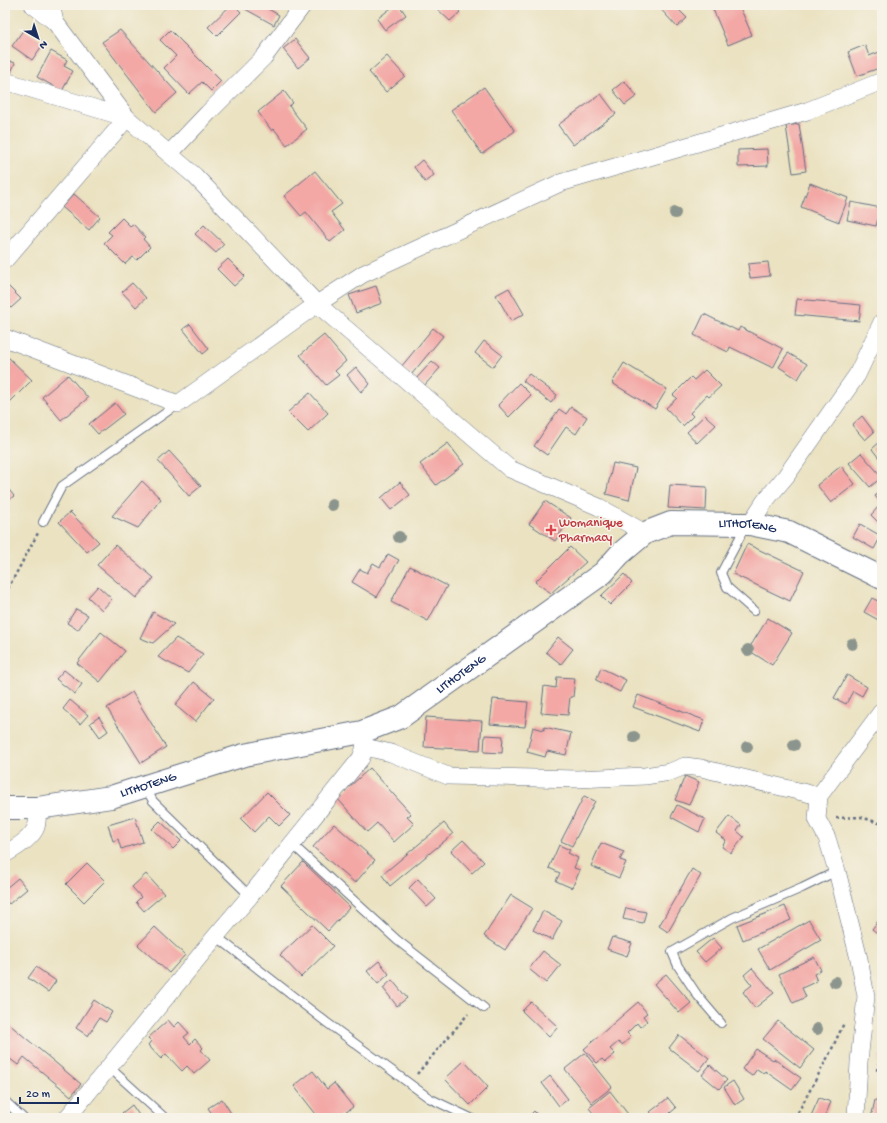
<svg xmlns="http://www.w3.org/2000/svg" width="887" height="1123" font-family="'Gochi Hand',sans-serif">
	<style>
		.building { fill: #f3a8a6 }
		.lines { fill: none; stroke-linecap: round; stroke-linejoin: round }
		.service-casing { stroke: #636e81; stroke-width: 10 }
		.minor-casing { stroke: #636e81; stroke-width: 18 }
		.secondary-casing { stroke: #636e81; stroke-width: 24 }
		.path { stroke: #636e81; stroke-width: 2.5; stroke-dasharray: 3 3; stroke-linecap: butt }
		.service { stroke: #fff; stroke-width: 8 }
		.minor { stroke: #fff; stroke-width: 17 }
		.secondary { stroke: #fff; stroke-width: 22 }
		.tree { fill: #8c958d }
		.health-dot { fill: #e0444e; stroke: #f7f3e8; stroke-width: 1.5 }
		.labels { text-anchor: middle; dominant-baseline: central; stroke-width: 3; stroke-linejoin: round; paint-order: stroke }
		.health-label { font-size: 13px; fill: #be3a42; stroke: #f7f3e8; text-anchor: start }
		.street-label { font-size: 13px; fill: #1b2f5e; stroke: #f7f3e8 }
	</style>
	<rect width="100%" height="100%" fill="#f7f3e8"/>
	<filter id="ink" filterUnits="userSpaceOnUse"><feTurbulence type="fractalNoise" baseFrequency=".025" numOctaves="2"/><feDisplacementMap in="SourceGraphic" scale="8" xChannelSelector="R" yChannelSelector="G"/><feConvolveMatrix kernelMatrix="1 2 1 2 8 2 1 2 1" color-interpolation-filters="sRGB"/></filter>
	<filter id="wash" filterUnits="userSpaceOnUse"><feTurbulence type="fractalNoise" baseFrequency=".012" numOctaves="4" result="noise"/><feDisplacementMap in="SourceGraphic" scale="16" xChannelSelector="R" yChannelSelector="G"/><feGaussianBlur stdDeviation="0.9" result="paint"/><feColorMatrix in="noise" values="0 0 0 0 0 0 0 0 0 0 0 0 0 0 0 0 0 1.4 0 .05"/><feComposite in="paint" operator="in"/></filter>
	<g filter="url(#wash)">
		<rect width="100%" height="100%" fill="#eae2c1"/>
		<g id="blocks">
			<g class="building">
				<polygon points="231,5 234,5 241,12 217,36 208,27"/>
				<polygon points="238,5 261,5 279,15 274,25"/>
				<polygon points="395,5 399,5 406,15 385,30 377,19"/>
				<polygon points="433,5 453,5 460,12 450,21"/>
				<polygon points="657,5 674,5 687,18 677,27"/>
				<polygon points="716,5 739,5 752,35 728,45 712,7"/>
				<polygon points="24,29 44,43 32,60 12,46"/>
				<polygon points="120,30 177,93 156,112 102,42"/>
				<polygon points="170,30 221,81 211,91 202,82 189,94 164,68 176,56 160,40"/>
				<polygon points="295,39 310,58 298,68 283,49"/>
				<polygon points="865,45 869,56 882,51 882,67 857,76 848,52"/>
				<polygon points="51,51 67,60 64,66 73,71 62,91 37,77"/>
				<polygon points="387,56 405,76 386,92 369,72"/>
				<polygon points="5,59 15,63 9,77 5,75"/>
				<polygon points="624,81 637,96 625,105 613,90"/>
				<polygon points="484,87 515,131 482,154 451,110"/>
				<polygon points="284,91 293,103 289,106 307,129 287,145 274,129 272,131 258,112"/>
				<polygon points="601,94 616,114 573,145 558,125"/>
				<polygon points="799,124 806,171 793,173 786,126"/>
				<polygon points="767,149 768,166 738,167 738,150"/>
				<polygon points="422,160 434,175 425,182 414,167"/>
				<polygon points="315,171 342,204 331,212 345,230 330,242 306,212 301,216 284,196"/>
				<polygon points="810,183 848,198 839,222 801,207"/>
				<polygon points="74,194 100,217 89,230 62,207"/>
				<polygon points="851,202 881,208 876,226 847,220"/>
				<polygon points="122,218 130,226 133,224 145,237 143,239 150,247 137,260 133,257 125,264 104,243 112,235 108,232"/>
				<polygon points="204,225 224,244 216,253 195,234"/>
				<polygon points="228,259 245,276 234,286 217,269"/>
				<polygon points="768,262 770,276 750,278 748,264"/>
				<polygon points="5,283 21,299 11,308 5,303"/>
				<polygon points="132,283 146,298 136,307 122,292"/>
				<polygon points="376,286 382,303 356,313 349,295"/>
				<polygon points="509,288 524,314 511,321 496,295"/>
				<polygon points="797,299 861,305 859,321 795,315"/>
				<polygon points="704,314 738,331 740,327 783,349 773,368 730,347 728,352 694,335"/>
				<polygon points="190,324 209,349 203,354 183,329"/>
				<polygon points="433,328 443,336 411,375 401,367"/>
				<polygon points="324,335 346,361 335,371 339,375 326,385 300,355"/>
				<polygon points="484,341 502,355 493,367 475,353"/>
				<polygon points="788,353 807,364 798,379 779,367"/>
				<polygon points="8,357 32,380 8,404 5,401 5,360"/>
				<polygon points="432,361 440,368 423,387 415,380"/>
				<polygon points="624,363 667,389 655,409 612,383"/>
				<polygon points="356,367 370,384 361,392 347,375"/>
				<polygon points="705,370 721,386 709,397 707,395 690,413 693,416 683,426 666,408 677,398 673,395 691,377 694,380"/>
				<polygon points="529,374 557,395 551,403 523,381"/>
				<polygon points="68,375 88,398 61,420 42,397"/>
				<polygon points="519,383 531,395 509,417 498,405"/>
				<polygon points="310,393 328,413 308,432 288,412"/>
				<polygon points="115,403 124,414 98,434 89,424"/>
				<polygon points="571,407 587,417 576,434 566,427 547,455 534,446 559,409 566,414"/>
				<polygon points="705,415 716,425 697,443 687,432"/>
				<polygon points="862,416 874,432 865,440 852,425"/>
				<polygon points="882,440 882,462 872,449"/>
				<polygon points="448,443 464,464 436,485 420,464"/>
				<polygon points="169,451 201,486 189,496 158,461"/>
				<polygon points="861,453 882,477 870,487 849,463"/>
				<polygon points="613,463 636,468 629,500 606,494"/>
				<polygon points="841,466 855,484 831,503 817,485"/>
				<polygon points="142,481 161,499 138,528 112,516"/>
				<polygon points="400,482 410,495 391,510 381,498"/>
				<polygon points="5,485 14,496 5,503"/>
				<polygon points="670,485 707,487 706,510 668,508"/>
				<polygon points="882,490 882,504 875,496"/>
				<polygon points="545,501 571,518 555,541 529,524"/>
				<polygon points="879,506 882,509 882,526 871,515"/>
				<polygon points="70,512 99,542 87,552 59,522"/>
				<polygon points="860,524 881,536 874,549 853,537"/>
				<polygon points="747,544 804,571 790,601 733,574"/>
				<polygon points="115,545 154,578 136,598 97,565"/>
				<polygon points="570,547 586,562 551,593 535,582"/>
				<polygon points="388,554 399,560 377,597 352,582 360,569 367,573 373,563 380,567"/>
				<polygon points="410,566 447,586 428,621 391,602"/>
				<polygon points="624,574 632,583 610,605 601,596"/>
				<polygon points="98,586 112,599 102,610 88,597"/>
				<polygon points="872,598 882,603 882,622 864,612"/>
				<polygon points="76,609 88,615 78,630 67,623"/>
				<polygon points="153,612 174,624 153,643 140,638"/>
				<polygon points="768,618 792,633 772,665 748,650"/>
				<polygon points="101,632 125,651 100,682 77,663"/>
				<polygon points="558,637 573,649 561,664 546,652"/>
				<polygon points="176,638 203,654 188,673 158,657"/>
				<polygon points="601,668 626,680 620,692 596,680"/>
				<polygon points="64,670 82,684 75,694 56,679"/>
				<polygon points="847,675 867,687 862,696 853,691 846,704 834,698"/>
				<polygon points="557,677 575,678 573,697 570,697 568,715 541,713 544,686 556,688"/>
				<polygon points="194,682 214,698 195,722 175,705"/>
				<polygon points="132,692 166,747 141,763 107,708"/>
				<polygon points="638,695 704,720 700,732 633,707"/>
				<polygon points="493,699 528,702 525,727 490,724"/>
				<polygon points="70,700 88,715 80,724 63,709"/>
				<polygon points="99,717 108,731 100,737 90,723"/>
				<polygon points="426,717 482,721 480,750 424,747"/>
				<polygon points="533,727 544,730 544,727 571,733 566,755 547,751 545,757 527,752"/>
				<polygon points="485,735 503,736 502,753 484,752"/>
				<polygon points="370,768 411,814 407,817 414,824 394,842 377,823 367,832 337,798"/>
				<polygon points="685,776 699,782 689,805 675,800"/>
				<polygon points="267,792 290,815 279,826 269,816 254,832 241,819"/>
				<polygon points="584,796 595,801 572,846 561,841"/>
				<polygon points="677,805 705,819 699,832 671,817"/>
				<polygon points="729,816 741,825 737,831 744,837 731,853 722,847 726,840 716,833"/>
				<polygon points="135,817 143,842 121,849 118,839 113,841 108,825"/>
				<polygon points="160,821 181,841 173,849 152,829"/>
				<polygon points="444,823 453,834 390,886 382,875"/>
				<polygon points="334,824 375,860 355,883 313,847"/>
				<polygon points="463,840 484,862 472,873 451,851"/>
				<polygon points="601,843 624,852 620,860 626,862 619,878 591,866"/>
				<polygon points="559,845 570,850 568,853 578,858 574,868 580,870 572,888 556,881 560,873 549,868"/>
				<polygon points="303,862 350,907 328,931 281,886"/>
				<polygon points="87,863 105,881 84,902 66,884"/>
				<polygon points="692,869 701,875 668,932 659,926"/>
				<polygon points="146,874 164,894 144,911 136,902 141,897 132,887"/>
				<polygon points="18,878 27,889 9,904 5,899 5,889"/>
				<polygon points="418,879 436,899 427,907 409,888"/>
				<polygon points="511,895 532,908 505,950 484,936"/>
				<polygon points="785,906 791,920 743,940 737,925"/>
				<polygon points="626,908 646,912 643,923 623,919"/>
				<polygon points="543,911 562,921 552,940 533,930"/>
				<polygon points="882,916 882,935 881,936 872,929"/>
				<polygon points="809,920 821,940 770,970 758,949"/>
				<polygon points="312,925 333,946 301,977 280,955"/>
				<polygon points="155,927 185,955 169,973 138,945"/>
				<polygon points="612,937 632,943 627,956 607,949"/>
				<polygon points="713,938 722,948 705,962 696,952"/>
				<polygon points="543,951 561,965 546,983 529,969"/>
				<polygon points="814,957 821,970 814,974 817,981 802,988 806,997 793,1003 779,974"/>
				<polygon points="379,961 389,974 378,984 367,971"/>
				<polygon points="36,967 56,981 48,992 28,978"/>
				<polygon points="752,968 774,993 755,1008 743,992 752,985 744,975"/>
				<polygon points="666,974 691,1003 679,1013 654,984"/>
				<polygon points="392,980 407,998 397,1006 383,988"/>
				<polygon points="94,1000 112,1012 106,1022 99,1018 88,1036 76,1028"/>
				<polygon points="531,1002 558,1027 549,1037 522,1011"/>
				<polygon points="638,1002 647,1013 643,1016 647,1021 640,1027 637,1023 627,1033 631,1037 622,1045 618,1042 610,1049 615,1054 605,1062 602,1059 597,1063 584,1049"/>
				<polygon points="168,1020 174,1027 179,1022 189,1033 184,1037 190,1044 195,1039 203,1048 201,1050 210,1060 194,1074 187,1066 182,1071 166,1054 161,1059 148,1045 151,1041 148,1038"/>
				<polygon points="778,1021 814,1050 800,1068 763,1039"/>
				<polygon points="9,1024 81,1084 71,1096 24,1057 18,1065 5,1055 5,1028"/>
				<polygon points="679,1035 709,1058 699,1071 669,1048"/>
				<polygon points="756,1049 773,1060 774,1059 801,1078 792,1090 765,1071 763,1073 757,1069 752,1076 742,1069"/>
				<polygon points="585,1053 612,1087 592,1103 565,1069"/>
				<polygon points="880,1056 882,1056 882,1065 878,1064"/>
				<polygon points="464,1061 488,1087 470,1105 445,1079"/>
				<polygon points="710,1065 727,1080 719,1089 702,1075"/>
				<polygon points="313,1071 327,1089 334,1083 353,1107 338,1118 319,1118 294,1086"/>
				<polygon points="550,1076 568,1099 559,1106 542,1083"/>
				<polygon points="733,1081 744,1099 735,1105 724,1087"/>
				<polygon points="610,1091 631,1118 597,1118 589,1108"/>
				<polygon points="668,1098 676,1108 670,1113 674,1118 655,1118 650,1112"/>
				<polygon points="819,1098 831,1102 824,1118 810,1118"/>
				<polygon points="222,1099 234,1118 215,1118 208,1108"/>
				<polygon points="875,1100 882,1102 882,1118 871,1118"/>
				<polygon points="132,1105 141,1118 125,1118 122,1113"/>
				<polygon points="534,1111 540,1118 527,1118"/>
			</g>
		</g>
	</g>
	<g filter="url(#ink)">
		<use href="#blocks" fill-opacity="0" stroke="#636e81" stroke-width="1"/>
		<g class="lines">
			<g class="service-casing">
				<g id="service">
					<polyline points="43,522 62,486 178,404"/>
					<polyline points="742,526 740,537 721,573 727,587 754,611"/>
					<polyline points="145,787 153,801 250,896"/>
					<polyline points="292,844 397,940 484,1008"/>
					<polyline points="216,936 326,1022 429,1098 471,1118"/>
					<polyline points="721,1023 698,996 678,966 672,952 732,918 802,888 837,871"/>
					<polyline points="109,1067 165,1118"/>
					<polyline points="5,1101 23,1118"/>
				</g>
			</g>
			<g class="minor-casing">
				<g id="minor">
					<polyline points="33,5 55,22"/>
					<polyline points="51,5 55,22 127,118 195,176 317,304 510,469 599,507 645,533"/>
					<polyline points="5,81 127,118 5,260"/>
					<polyline points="169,154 208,113 264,57 303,5"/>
					<polyline points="5,338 178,404 317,304 363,274 560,183 807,111 882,81"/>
					<polyline points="750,524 765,501 786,476 857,375 882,322"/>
					<polyline points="365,747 391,753 448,776 577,779 645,776 670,772 685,766 701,768 819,796"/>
					<path d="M5,854C14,849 32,838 36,827C38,822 37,814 38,808"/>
					<polyline points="67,1118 109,1067 216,936 250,896 361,758 365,747 362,732"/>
					<polyline points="856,1118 859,1062 866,996 859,959 837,871 827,838 817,819 819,796 882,711"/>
				</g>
			</g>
			<g class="secondary-casing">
				<g id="secondary">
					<path id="s1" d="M5,808H38L111,797L244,755L362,732L401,717L603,573L620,554L645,533L671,523L742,524H750L789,532L882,578"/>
				</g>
			</g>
			<g class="path">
				<polyline points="5,594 38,533"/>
				<polyline points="836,818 861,817 882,824"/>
				<polyline points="876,1069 882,1071"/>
				<polyline points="417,1074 468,1014"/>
				<polyline points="795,1118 830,1053 844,1023"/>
			</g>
			<use href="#service" class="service"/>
			<use href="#minor" class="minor"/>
			<use href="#secondary" class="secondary"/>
		</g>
		<g class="tree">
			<circle cx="675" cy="213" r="6"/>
			<circle cx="332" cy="505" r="6"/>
			<circle cx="399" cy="537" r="6"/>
			<circle cx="852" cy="644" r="6"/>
			<circle cx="748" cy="650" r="6"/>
			<circle cx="634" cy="737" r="6"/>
			<circle cx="794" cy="745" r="6"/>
			<circle cx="747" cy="747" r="6"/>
			<circle cx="835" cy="982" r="6"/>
			<circle cx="817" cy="1029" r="6"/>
		</g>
	</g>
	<path class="health-dot" d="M549 524h4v4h4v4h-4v4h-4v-4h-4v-4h4z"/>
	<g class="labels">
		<g class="health-label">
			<text x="559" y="523">Womanique<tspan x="559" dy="15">Pharmacy</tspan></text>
		</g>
		<g class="street-label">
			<text stroke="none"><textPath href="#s1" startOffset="819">LITHOTENG</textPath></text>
			<text stroke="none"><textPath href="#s1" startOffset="482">LITHOTENG</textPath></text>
			<text stroke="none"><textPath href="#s1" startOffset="146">LITHOTENG</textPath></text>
		</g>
	</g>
	<rect width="887" height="1123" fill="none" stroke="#f7f3e8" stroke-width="20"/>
	<g transform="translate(38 38) rotate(141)" stroke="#f7f3e8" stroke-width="3" paint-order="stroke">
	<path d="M0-3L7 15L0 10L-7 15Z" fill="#1b2f5e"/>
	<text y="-6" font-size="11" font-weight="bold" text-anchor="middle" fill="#1b2f5e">N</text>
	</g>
	<path d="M20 1097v6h58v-6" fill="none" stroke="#1b2f5e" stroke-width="2"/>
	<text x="26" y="1097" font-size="12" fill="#1b2f5e" stroke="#f7f3e8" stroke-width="3" paint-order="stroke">20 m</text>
</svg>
